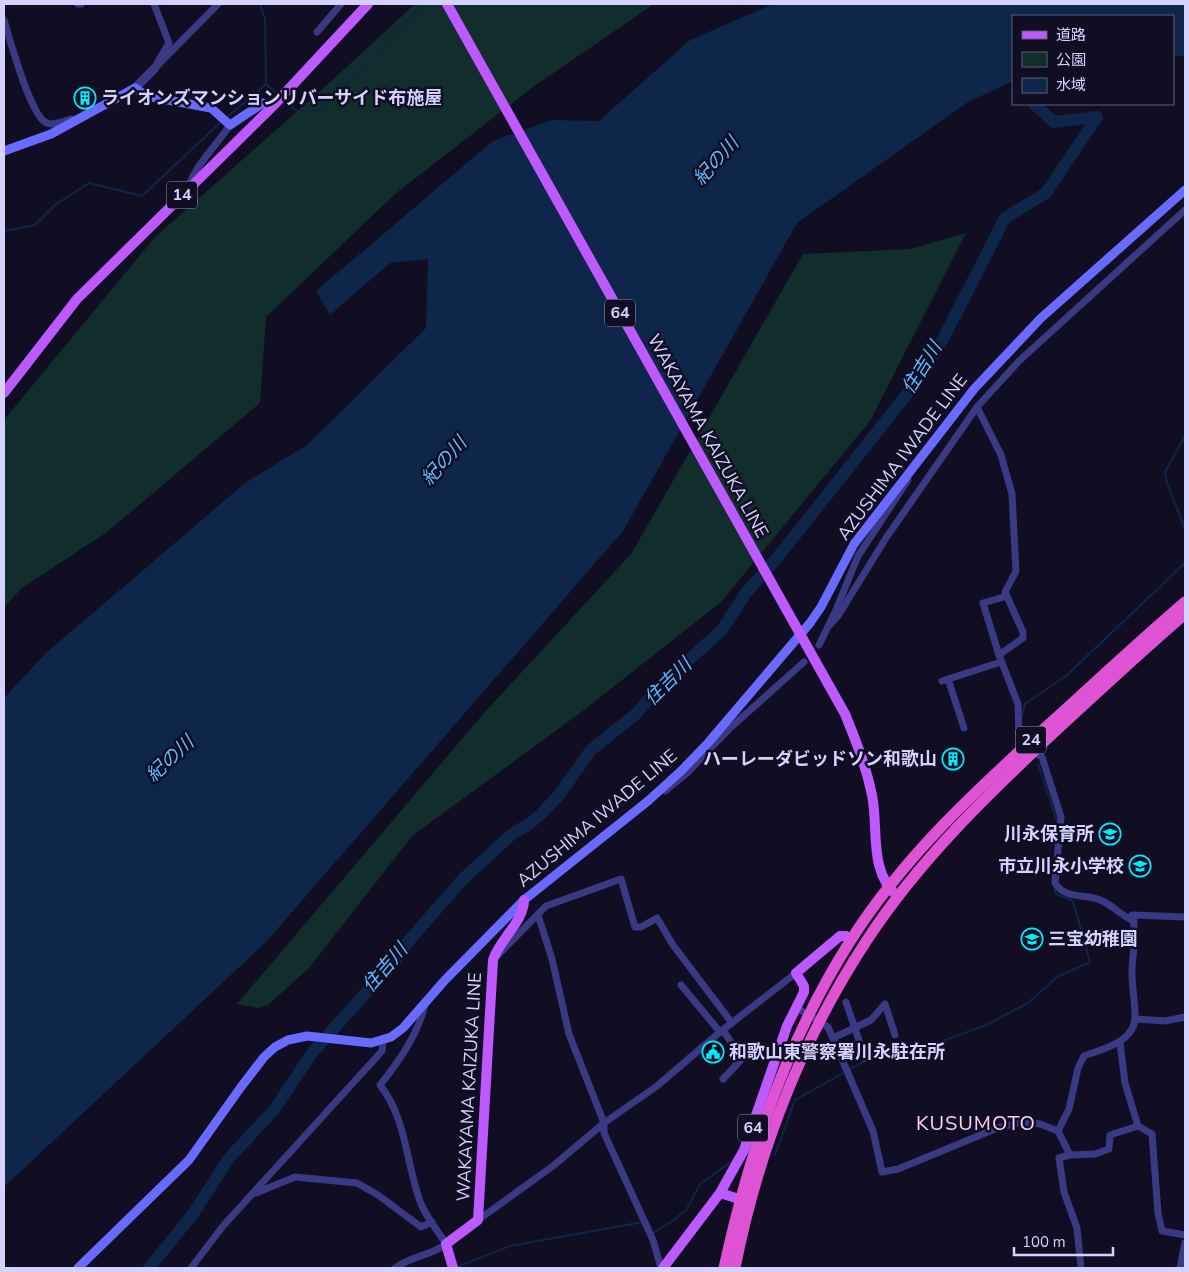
<svg xmlns="http://www.w3.org/2000/svg" width="1189" height="1272" font-family="'Nunito Sans','Noto Sans JP',sans-serif">
	<style>
		.green { fill: #112e2c }
		.water { fill: #0d264a }
		.lines { fill: none; stroke-linecap: round; stroke-linejoin: round }
		.stream { stroke: #0d264a; stroke-width: 2 }
		.river { stroke: #0d264a; stroke-width: 12 }
		.minor { stroke: #3a3983; stroke-width: 7 }
		.tertiary { stroke: #3a3983; stroke-width: 9 }
		.secondary { stroke: #696aff; stroke-width: 9 }
		.primary { stroke: #bc59ff; stroke-width: 10 }
		.trunk { stroke: #de53d4; stroke-width: 11 }
		.labels { text-anchor: middle; dominant-baseline: central; stroke-width: 5; stroke-linejoin: round; paint-order: stroke }
		.shield { fill: #110e24; stroke: #9a97bd; stroke-width: 1 }
		.shield-label { font-size: 16px; font-weight: bold; fill: #d5d2ff }
		.poi-label { font-size: 18px; font-weight: bold; fill: #d5d2ff; stroke: #110e24; text-anchor: start }
		.street-label { font-size: 18px; fill: #d5d2ff; stroke: #110e24 }
		.water-label { font-size: 19px; font-style: italic; fill: #60baff; stroke: #110e24 }
		.quarter-label { font-size: 20px; letter-spacing: 1px; fill: #ffd4f1; stroke: #110e24 }
	</style>
	<rect width="100%" height="100%" fill="#110e24"/>
	<g class="green">
		<polygon points="415,4 654,4 533,87 395,194 266,317 260,403 107,532 22,588 4,607 4,420 155,237 327,85"/>
		<polygon points="966,233 870,421 721,602 584,710 412,836 309,968 268,1005 258,1008 237,1004 484,713 631,554 803,254 911,249"/>
	</g>
	<polygon class="water" points="773,4 1185,4 1185,56 1173,56 1173,16 1013,16 1013,81 968,102 797,223 623,531 266,942 4,1187 4,698 46,653 245,483 307,445 426,328 428,259 390,263 330,315 316,291 493,141 552,120 599,121 690,40"/>
	<g class="lines">
		<g class="stream">
			<polyline points="260,4 265,19 266,84 277,94"/>
			<polyline points="286,102 297,111 317,112 424,4"/>
			<polyline points="226,118 266,84"/>
			<polyline points="4,231 35,225 55,205 89,183 142,196 222,121"/>
			<polyline points="1185,436 1165,472 1167,483 1185,529"/>
			<polyline points="1021,719 1025,704 1067,675 1185,563"/>
			<polyline points="1038,764 1057,821 1055,844"/>
			<polyline points="1052,881 1053,869"/>
			<polyline points="849,1070 863,1062 943,1041 984,1026 1028,1003 1057,977 1090,962 1073,901 1056,894 1054,886"/>
			<polyline points="775,1155 795,1100 845,1072"/>
			<polyline points="653,1233 674,1220 687,1209 700,1184 731,1162"/>
			<polyline points="457,1267 510,1246 643,1222"/>
		</g>
		<polyline class="river" points="149,1268 193,1214 229,1158 274,1110 312,1053 397,958 406,944 463,879 512,834 529,824 541,814 559,795 591,750 636,714 665,681 722,630 745,594 777,558 919,379 943,339 1005,218 1046,193 1097,117 1054,122 1034,104"/>
		<g class="minor">
			<polyline points="78,4 81,4"/>
			<polyline points="154,4 169,43 157,63"/>
			<path d="M4,20C10,40 29,111 45,122C51,127 65,121 71,119L75,122"/>
			<polyline points="317,32 341,4"/>
			<polyline points="155,68 218,4"/>
			<path d="M188,189C194,166 217,145 230,125"/>
			<path d="M977,407L1001,455L1012,494L1016,571L1005,592L1023,632V638L999,655L1018,704L1019,737L1024,746L1042,757L1061,817L1055,883C1065,899 1082,894 1097,899C1110,902 1121,916 1134,921"/>
			<polyline points="828,627 838,616 886,538 977,407 1019,361 1185,210"/>
			<polyline points="819,645 836,610 858,556 908,480"/>
			<polyline points="999,655 983,603 1007,596"/>
			<polyline points="948,679 964,728"/>
			<polyline points="942,681 1001,662"/>
			<polyline points="665,791 687,773 729,729 804,662"/>
			<polyline points="538,915 552,959 569,1034 604,1123 604,1133 653,1240 661,1268"/>
			<polyline points="498,955 546,906 621,879 635,927 641,927 657,918 673,945 732,1023"/>
			<polyline points="681,985 720,1032"/>
			<polyline points="846,1002 865,1058"/>
			<polyline points="797,1008 828,1027 873,1131 882,1172 898,1169 1000,1127 1025,1122 1040,1124 1058,1131 1070,1155 1095,1154 1109,1149 1110,1135 1138,1126 1152,1134 1158,1213 1162,1231 1185,1235"/>
			<polyline points="1136,1019 1165,1021 1185,1017"/>
			<polyline points="723,1030 740,1056 740,1061 723,1079"/>
			<polyline points="833,1038 871,1020 885,1004 895,1035"/>
			<polyline points="1120,1043 1125,1083 1138,1126"/>
			<path d="M1058,1131L1069,1109L1078,1068L1084,1056C1102,1049 1136,1042 1135,1016C1135,1002 1132,987 1132,973C1132,952 1138,936 1132,915L1185,917"/>
			<polyline points="1070,1155 1059,1158 1064,1192 1077,1228 1081,1268"/>
			<polyline points="256,1193 295,1177 357,1183 378,1195 421,1227 432,1222"/>
			<polyline points="478,1220 553,1166 604,1123 657,1086 720,1032 796,973"/>
			<polyline points="191,1268 223,1226 382,1051 383,1040"/>
			<path d="M395,1268C411,1256 433,1255 446,1244C438,1231 427,1218 421,1204C406,1165 407,1119 380,1085C398,1063 419,1032 425,1004"/>
			<polyline points="1180,1268 1185,1243"/>
		</g>
		<polyline class="tertiary" points="135,88 155,68"/>
		<g class="secondary">
			<polyline points="4,151 51,134 135,88 146,96 211,108 230,125 263,103 273,106"/>
			<polyline points="78,1268 189,1160 241,1087 264,1057 275,1047 288,1040 307,1036 371,1043 391,1037 403,1028 445,980 524,900 648,801 681,771 708,743 810,623 821,607 854,544 974,389 1041,318 1185,190"/>
		</g>
		<g class="primary">
			<path d="M447,4L845,714C856,741 866,766 872,795C879,830 868,871 898,897"/>
			<polyline points="4,393 77,299 273,106 368,4"/>
			<polyline points="720,1193 739,1199 748,1199"/>
			<path d="M453,1268L446,1244L478,1220L493,960C500,939 524,921 524,900"/>
			<polyline points="663,1268 720,1193 744,1150 787,1026 804,992 804,986 796,973 840,936 846,936 851,940"/>
		</g>
		<g class="trunk">
			<path d="M724,1268C749,1153 786,1043 849,943C904,855 982,785 1058,716C1100,678 1142,639 1185,602"/>
			<path d="M735,1268C758,1152 802,1039 867,940C920,859 990,792 1061,726C1102,688 1143,650 1185,614"/>
		</g>
	</g>
	<defs>
		<g id="building-ring" transform="scale(1.125)"><circle r="9.5" fill="#110e24" stroke="#00ebfc" stroke-width="1.5"/><path d="M-4-6H4V6H1V3H-1V6H-4ZM-2.5-4.3h1.7v1.8h-1.7ZM.8-4.3h1.7v1.8H.8ZM-2.5-1h1.7V.8h-1.7ZM.8-1h1.7V.8H.8Z" fill="#00ebfc"/></g>
		<g id="school-ring" transform="scale(1.125)"><circle r="9.5" fill="#110e24" stroke="#00ebfc" stroke-width="1.5"/><path d="M0-5L7-2L0 1L-7-2ZM-4 1L0 2.5L4 1V4Q0 6-4 4Z" fill="#00ebfc"/></g>
		<g id="civic-ring" transform="scale(1.125)"><circle r="9.5" fill="#110e24" stroke="#00ebfc" stroke-width="1.5"/><path d="M-.6-6.5H3V-4.5H.6V-3L4-1V1h2V6H-6V1h2V-1L-.6-3ZM-1.2 2.5V6h2.4V2.5Z" fill="#00ebfc"/></g>
	</defs>
	<g fill-rule="evenodd">
		<use href="#building-ring" x="85" y="98"/>
		<use href="#building-ring" x="953" y="759"/>
		<use href="#school-ring" x="1110" y="834"/>
		<use href="#school-ring" x="1140" y="866"/>
		<use href="#school-ring" x="1032" y="939"/>
		<use href="#civic-ring" x="713" y="1052"/>
	</g>
	<g class="labels">
		<g class="shield">
			<rect x="167" y="181.5" width="30" height="27" rx="4"/>
			<rect x="605" y="299.5" width="30" height="27" rx="4"/>
			<rect x="1016" y="726.5" width="30" height="27" rx="4"/>
			<rect x="738" y="1114.5" width="30" height="27" rx="4"/>
		</g>
		<g class="shield-label">
			<text x="182" y="195">14</text>
			<text x="620" y="313">64</text>
			<text x="1031" y="740">24</text>
			<text x="753" y="1128">64</text>
		</g>
		<g class="poi-label">
			<text x="101" y="98">ライオンズマンションリバーサイド布施屋</text>
			<text x="937" y="759" text-anchor="end">ハーレーダビッドソン和歌山</text>
			<text x="1094" y="834" text-anchor="end">川永保育所</text>
			<text x="1124" y="866" text-anchor="end">市立川永小学校</text>
			<text x="1048" y="939">三宝幼稚園</text>
			<text x="729" y="1052">和歌山東警察署川永駐在所</text>
		</g>
		<g class="street-label">
			<text transform="translate(708 436) rotate(61)">WAKAYAMA KAIZUKA LINE</text>
			<text transform="translate(902 457) rotate(-53)">AZUSHIMA IWADE LINE</text>
			<text transform="translate(597 818) rotate(-40)">AZUSHIMA IWADE LINE</text>
			<text transform="translate(469 1087) rotate(-87)">WAKAYAMA KAIZUKA LINE</text>
		</g>
		<g class="water-label">
			<text transform="translate(716 161) rotate(-48)">紀の川</text>
			<text transform="translate(922 368) rotate(-58)">住吉川</text>
			<text transform="translate(444 461) rotate(-48)">紀の川</text>
			<text transform="translate(668 682) rotate(-45)">住吉川</text>
			<text transform="translate(170 759) rotate(-43)">紀の川</text>
			<text transform="translate(385 968) rotate(-49)">住吉川</text>
		</g>
		<g class="quarter-label">
			<text x="976" y="1123">KUSUMOTO</text>
		</g>
	</g>
	<rect width="1189" height="1272" fill="none" stroke="#d5d2ff" stroke-width="10"/>
	<rect x="1012" y="15" width="162" height="90" fill="#110e24" stroke="#5f5c7c"/>
	<rect x="1022" y="31" width="25" height="8" fill="#bc59ff" stroke="#5f5c7c"/>
	<text x="1056" y="40" font-size="15" fill="#d5d2ff">道路</text>
	<rect x="1022" y="52" width="25" height="15" fill="#112e2c" stroke="#5f5c7c"/>
	<text x="1056" y="65" font-size="15" fill="#d5d2ff">公園</text>
	<rect x="1022" y="78" width="25" height="15" fill="#0d264a" stroke="#5f5c7c"/>
	<text x="1056" y="90" font-size="15" fill="#d5d2ff">水域</text>
	<path d="M1014 1247v8h99v-8" fill="none" stroke="#d5d2ff" stroke-width="2.5"/>
	<text x="1022" y="1247" font-size="15" fill="#d5d2ff" stroke="#110e24" stroke-width="4" paint-order="stroke">100 m</text>
</svg>
